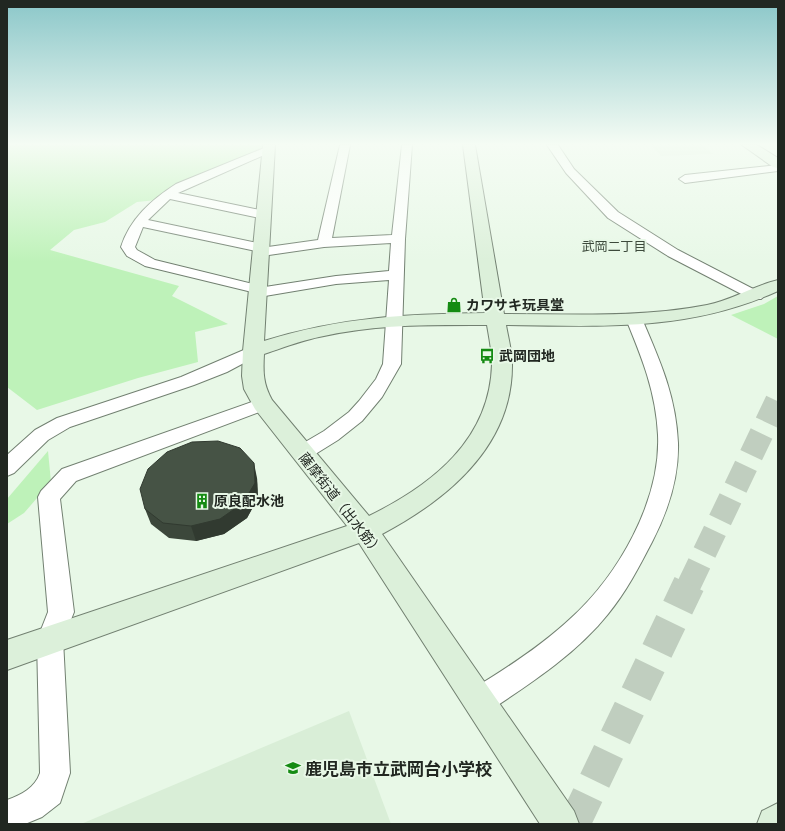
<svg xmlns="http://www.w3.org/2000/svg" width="785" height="831" font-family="'Archivo Narrow','Noto Sans JP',sans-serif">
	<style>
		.built { fill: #d9eed7 }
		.green { fill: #bef2b9 }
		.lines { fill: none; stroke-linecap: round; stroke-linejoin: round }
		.highway-tunnel-far1 { stroke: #c0cebf; stroke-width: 24; stroke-dasharray: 24 12; stroke-linecap: butt }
		.highway-tunnel { stroke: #c0cebf; stroke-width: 32; stroke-dasharray: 32 16; stroke-linecap: butt }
		.street-casing { stroke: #728071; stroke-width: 2 }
		.secondary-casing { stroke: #728071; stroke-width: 2 }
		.street { fill: #fff; fill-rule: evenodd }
		.secondary { fill: #dcf0da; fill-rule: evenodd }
		.wall { fill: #3c473b }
		.shaded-wall { fill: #313a30 }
		.building { fill: #465345; stroke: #313a30 }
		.labels { text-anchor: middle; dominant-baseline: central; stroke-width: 4; stroke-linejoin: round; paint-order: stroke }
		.far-neighbourhood-label { font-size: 13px; fill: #3d4a3c; stroke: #e8f8e7 }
		.poi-label { font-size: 14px; font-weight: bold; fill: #212721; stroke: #e8f8e7; text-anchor: start }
		.street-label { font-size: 14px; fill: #212721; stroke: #e8f8e7 }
		.near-poi-label { font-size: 17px; font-weight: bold; fill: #212721; stroke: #e8f8e7; text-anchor: start }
	</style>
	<rect width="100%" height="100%" fill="#e8f8e7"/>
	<g class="built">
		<polygon points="650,145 703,145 713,154 661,156"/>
		<polygon points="349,711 391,824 81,824"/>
	</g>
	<g class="green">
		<polygon points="7,145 268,145 266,149 157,200 137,202 105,222 74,230 50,250 179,286 172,296 228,324 195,332 198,362 138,378 37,410 7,387"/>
		<polygon points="778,296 778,339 731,315 764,304"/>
		<polygon points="48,451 51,482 24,513 7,524 7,499"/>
	</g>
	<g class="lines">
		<polyline class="highway-tunnel-far1" points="689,585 778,399"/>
		<polyline class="highway-tunnel" points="574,824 689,584"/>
		<g class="street-casing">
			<g id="street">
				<path d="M340,145H350L332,238L392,235L402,145H412L405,239L401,364L382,397L362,421L338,440L309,458L302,460L295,458L292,453L295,448L324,431L349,412L359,401L376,379L383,364L389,280L336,284L259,297L254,295L252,292L145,266L127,256L121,247C130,219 151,200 176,184L269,146L273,147L274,149L273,151L178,193L269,212L270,215L269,218L264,219L170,199L148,220L262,244L268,247L318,240ZM143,227L256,251L257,255L262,256L324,247L391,243L389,271L336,276L265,287L155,260L137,250L135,247Z"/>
				<polygon points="547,145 558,145 574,169 618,212 678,250 761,293 764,296 761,299 751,299 668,256 608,218 566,173"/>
				<polygon points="778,165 778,171 685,183 679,179 685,175"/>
				<path d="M634,314L640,316L642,319C660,361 676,396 678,443C679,478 668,511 652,542C639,567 626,592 608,614C576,654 531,683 489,711L479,715L469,711L465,701L469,691C504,670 540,647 570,619C618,576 661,501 658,435C656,392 642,358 626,319L628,316Z"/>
				<polygon points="253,346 259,347 262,351 259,355 227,372 194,385 70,427 48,440 14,473 7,476 7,455 35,430 57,418 181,377"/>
				<path d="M263,398L270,400L272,404L270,408L76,481L60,499L74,612L63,640L70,773L60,803L42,817L25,824H7V800C21,795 35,788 40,773L37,640L48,612L38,497L41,491L62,469Z"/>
			</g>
		</g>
		<g class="secondary-casing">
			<g id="secondary">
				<path d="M263,145H275L264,341C340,317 407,314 485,313L463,145H475L504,314C572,314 640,318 707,305C732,300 753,286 778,280V291C688,332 602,326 506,325C508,337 512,351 512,364C513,445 448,499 382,534L574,811L579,824H540L359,543L7,670V640L347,526L255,409L244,389L242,376L243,351ZM487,325C489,337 492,351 492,364C490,440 432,485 369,516L272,400C263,384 263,372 264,354C282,348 300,341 319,337C374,324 431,325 487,325Z"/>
				<polygon points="742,145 757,145 778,158 778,168 773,167"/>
				<polygon points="778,803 778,824 757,824 762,811"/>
			</g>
		</g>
		<use href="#street" class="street"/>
		<use href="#secondary" class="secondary"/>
	</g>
	<polygon class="wall" points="257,478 258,498 247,518 224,534 196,541 169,538 151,524 145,509"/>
	<polygon class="shaded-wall" points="254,463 257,478 258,498 247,518 224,534 196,541 191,526"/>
	<polygon class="building" points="218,441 240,448 254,463 255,483 243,503 220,519 191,526 163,523 145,509 140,489 148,469 167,452 192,442"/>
	<linearGradient id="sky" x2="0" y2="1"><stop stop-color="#8bc7c9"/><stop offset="0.55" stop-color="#f5fcf4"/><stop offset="1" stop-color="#f5fcf4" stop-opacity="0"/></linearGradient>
	<rect width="785" height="262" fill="url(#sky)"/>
	<defs>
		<g id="shop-bare" transform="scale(1.2)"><path d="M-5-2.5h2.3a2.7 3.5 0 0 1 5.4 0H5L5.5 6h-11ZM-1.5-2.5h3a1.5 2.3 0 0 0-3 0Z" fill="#158b13" stroke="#e8f8e7" stroke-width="2.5" paint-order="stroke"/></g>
		<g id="bus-bare" transform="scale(1.2)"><path d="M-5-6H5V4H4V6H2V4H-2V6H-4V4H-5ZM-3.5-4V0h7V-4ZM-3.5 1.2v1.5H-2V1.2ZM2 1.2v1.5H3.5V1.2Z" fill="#158b13" stroke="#e8f8e7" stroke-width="2.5" paint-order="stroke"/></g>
		<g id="building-bare" transform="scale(1.2)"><path d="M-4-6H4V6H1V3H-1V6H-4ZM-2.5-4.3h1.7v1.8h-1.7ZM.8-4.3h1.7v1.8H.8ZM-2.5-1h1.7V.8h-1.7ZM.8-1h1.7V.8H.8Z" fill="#158b13" stroke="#e8f8e7" stroke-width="2.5" paint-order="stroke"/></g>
		<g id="school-bare" transform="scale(1.2)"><path d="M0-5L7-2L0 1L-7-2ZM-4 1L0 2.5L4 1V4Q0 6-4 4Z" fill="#158b13" stroke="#e8f8e7" stroke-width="2.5" paint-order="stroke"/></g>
	</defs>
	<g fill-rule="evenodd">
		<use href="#shop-bare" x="454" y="305"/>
		<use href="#bus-bare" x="487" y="356"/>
		<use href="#building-bare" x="202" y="501"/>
		<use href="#school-bare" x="293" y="768"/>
	</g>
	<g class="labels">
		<g class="far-neighbourhood-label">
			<text x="614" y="246">武岡二丁目</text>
		</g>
		<g class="poi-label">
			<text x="466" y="305">カワサキ玩具堂</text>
			<text x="499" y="356">武岡団地</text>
			<text x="214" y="501">原良配水池</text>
		</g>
		<g class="street-label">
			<text transform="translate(341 504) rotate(52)">薩摩街道（出水筋）</text>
		</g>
		<g class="near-poi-label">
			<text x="305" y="768">鹿児島市立武岡台小学校</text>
		</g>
	</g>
	<rect width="785" height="831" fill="none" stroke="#212721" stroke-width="16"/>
</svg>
